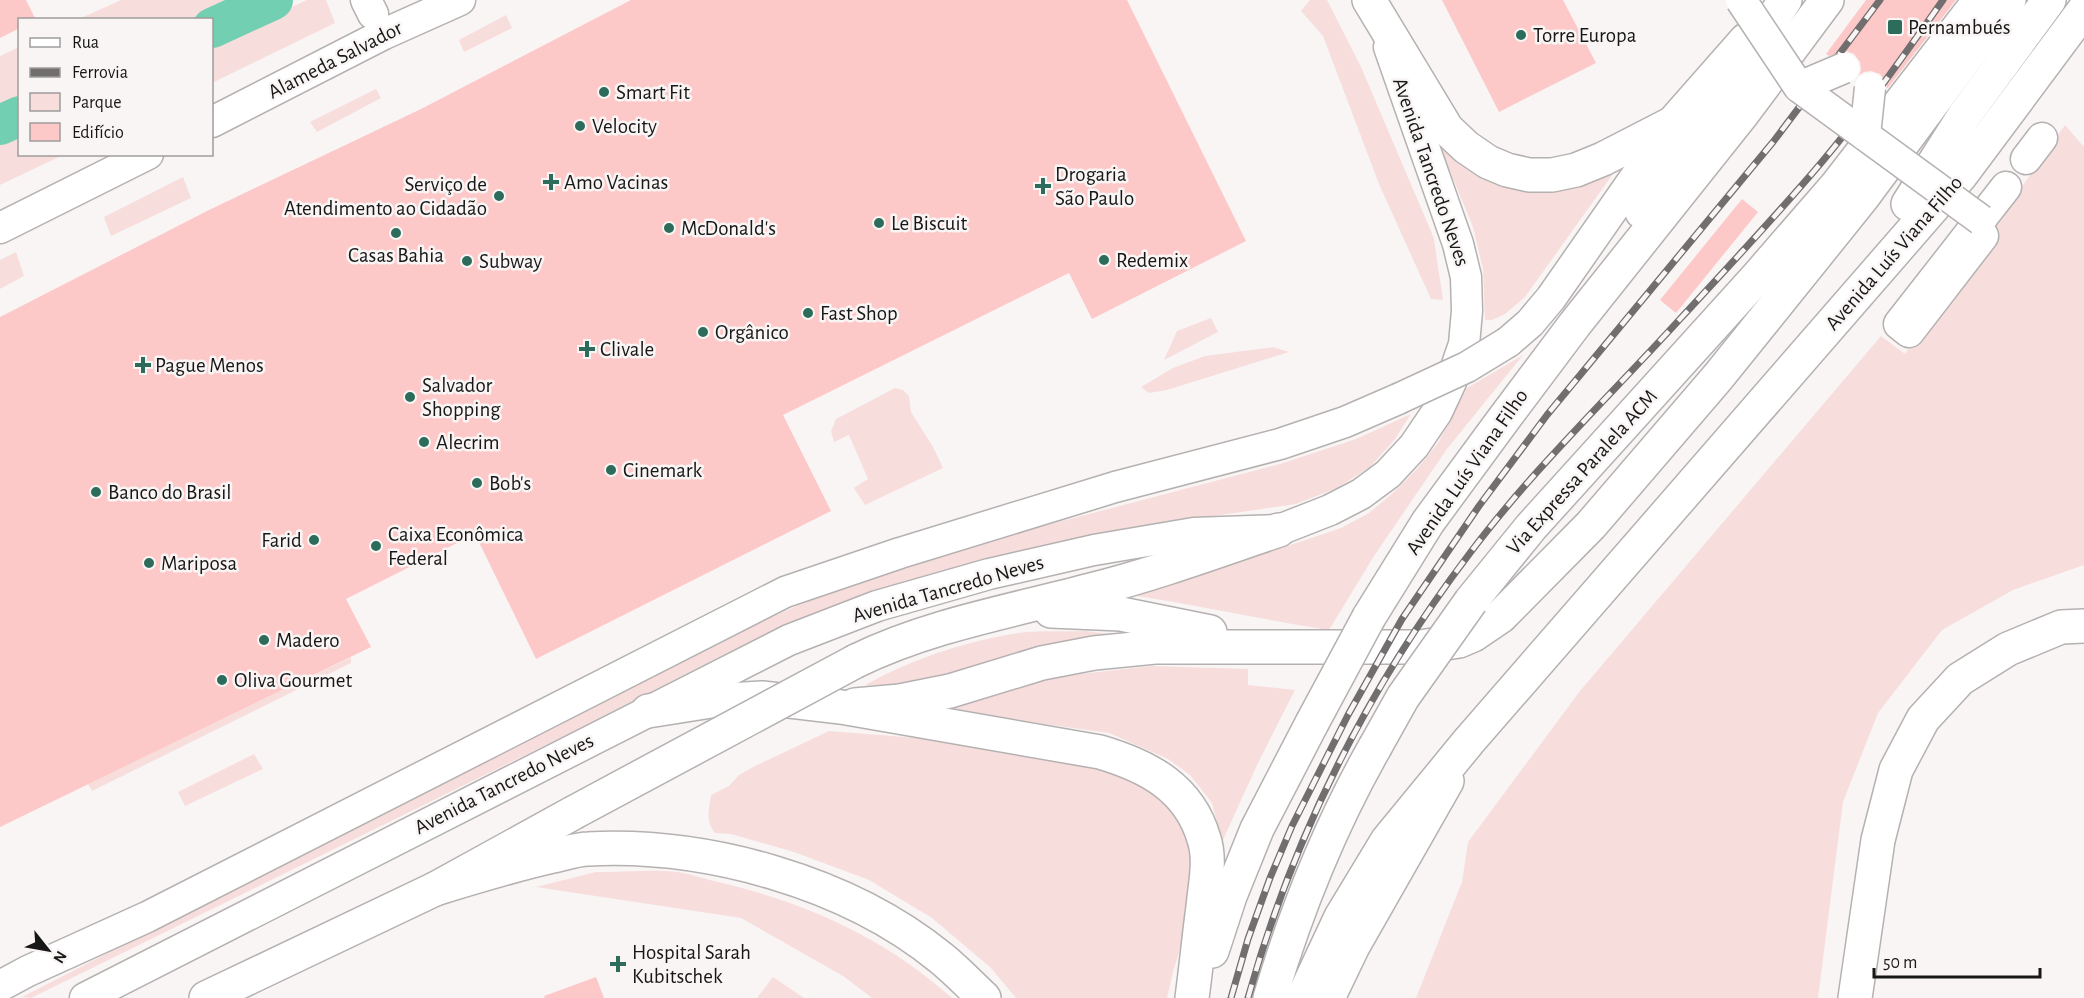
<svg xmlns="http://www.w3.org/2000/svg" width="2084" height="998" font-family="'Alegreya Sans',sans-serif">
	<style>
		.green { fill: #f7dedd }
		.lines { fill: none; stroke-linecap: round; stroke-linejoin: round }
		.river { stroke: #73cfb2; stroke-width: 40 }
		.building { fill: #fdc9c8 }
		.minor-casing { stroke: #b5b1b1; stroke-width: 33 }
		.major-casing { stroke: #b5b1b1; stroke-width: 36 }
		.highway-casing { stroke: #b5b1b1; stroke-width: 36 }
		.minor { stroke: #fff; stroke-width: 30 }
		.major { stroke: #fff; stroke-width: 33 }
		.highway { stroke: #fff; stroke-width: 33 }
		.rail-casing { stroke: #706e6e; stroke-width: 7 }
		.rail { stroke: #f9f5f5; stroke-width: 4.5; stroke-dasharray: 14; stroke-linecap: butt }
		.minor-bridge-casing { stroke: #b5b1b1; stroke-width: 33; stroke-linecap: butt }
		.major-bridge-casing { stroke: #b5b1b1; stroke-width: 36; stroke-linecap: butt }
		.highway-bridge-casing { stroke: #b5b1b1; stroke-width: 36; stroke-linecap: butt }
		.minor-bridge { stroke: #fff; stroke-width: 30 }
		.major-bridge { stroke: #fff; stroke-width: 33 }
		.highway-bridge { stroke: #fff; stroke-width: 33 }
		.poi-dot { fill: #2d6c5a; stroke: #f9f5f5; stroke-width: 2 }
		.labels { text-anchor: middle; dominant-baseline: central; stroke-width: 5; stroke-linejoin: round; paint-order: stroke }
		.poi-label { font-size: 21px; fill: #181717; stroke: #f9f5f5; text-anchor: start }
		.street-label { font-size: 21px; fill: #181717; stroke: #f9f5f5 }
	</style>
	<rect width="100%" height="100%" fill="#f9f5f5"/>
	<g class="green">
		<polygon points="121,0 244,0 200,19 79,19"/>
		<polygon points="307,0 326,0 335,23 212,83 212,44"/>
		<polygon points="1310,0 1327,0 1361,67 1430,229 1434,239 1443,300 1431,299 1379,184 1323,36 1301,11"/>
		<polygon points="506,15 512,28 464,52 459,40"/>
		<polygon points="19,47 19,99 0,108 0,56"/>
		<polygon points="376,89 381,98 317,132 310,122"/>
		<polygon points="2065,125 2084,147 2084,565 2013,590 1942,630 1878,713 1843,802 1818,998 1416,998 1462,882 1468,842 1580,691 1881,336 1905,354"/>
		<polygon points="19,132 20,154 63,155 0,185 0,141"/>
		<polygon points="1435,135 1500,184 1536,192 1577,187 1613,174 1525,297 1505,314 1492,320 1485,320 1483,269 1473,227"/>
		<polygon points="183,177 191,198 111,236 104,217"/>
		<polygon points="16,252 24,276 0,289 0,260"/>
		<polygon points="1211,318 1218,332 1164,360 1177,331"/>
		<polygon points="1273,347 1289,352 1167,390 1149,393 1141,387 1173,368 1205,356"/>
		<path d="M1523,355L1447,449L1374,556L1329,630C1265,620 1201,606 1137,596L1341,528L1369,513L1393,493L1417,469L1438,443L1467,388Z"/>
		<polygon points="895,388 903,390 909,396 911,412 933,447 943,468 865,505 854,488 868,479 849,435 834,442 831,431 836,419"/>
		<polygon points="1411,414 1395,439 1370,467 1337,488 1296,504 1132,528 983,559 828,608 715,659 558,739 31,998 22,997 709,645 824,594 982,542 1280,464 1356,439"/>
		<path d="M1085,631L1137,637L956,675L902,685H865C910,660 960,643 1012,634C1035,630 1061,632 1085,631Z"/>
		<polygon points="351,657 351,663 92,791 88,784"/>
		<polygon points="1151,666 1248,669 1248,685 1295,690 1258,763 1222,842 1212,803 1190,775 1168,759 1109,733 946,710 1045,678"/>
		<path d="M829,731L956,741L1084,759L1153,787L1186,823L1198,865L1189,919L1173,972L1167,998H1016L991,968L932,918L869,880L794,852L731,834L715,833C705,821 709,809 711,795L729,786L739,775L753,767Z"/>
		<polygon points="254,754 263,769 185,806 178,792"/>
		<path d="M596,872C622,872 652,869 678,872C691,874 705,879 718,882C805,902 885,938 952,998H872L843,976L741,918L536,887Z"/>
		<polygon points="773,977 804,998 757,998"/>
	</g>
	<g class="lines">
		<g class="river">
			<polyline points="212,28 273,0"/>
			<polyline points="0,125 20,116"/>
		</g>
	</g>
	<g class="building">
		<polygon points="0,0 26,0 36,20 20,20 20,28 0,38"/>
		<polygon points="631,0 1127,0 1246,241 1092,319 1069,273 783,415 831,511 536,659 475,534 346,599 371,647 0,827 0,317 209,210 421,109"/>
		<polygon points="1442,0 1563,0 1596,63 1499,112"/>
		<polygon points="1866,0 1956,0 1887,89 1885,81 1880,74 1871,71 1864,72 1859,75 1861,70 1860,62 1854,54 1846,51 1829,56 1826,54"/>
		<polygon points="1742,199 1758,212 1676,313 1660,300"/>
		<polygon points="596,977 604,998 545,998 544,996"/>
	</g>
	<g class="lines">
		<g class="minor-casing">
			<g id="minor">
				<polyline points="366,0 373,14"/>
				<polyline points="212,122 384,34 460,0"/>
				<polyline points="2026,159 2042,138"/>
				<polyline points="0,228 148,154"/>
				<polyline points="1912,314 1977,231 1983,236 1909,332 1899,324 2006,187"/>
				<polyline points="1508,342 1530,323 1551,298 1673,123"/>
				<polyline points="0,986 28,971 147,917 785,592 900,553 1115,487 1280,444 1345,422 1398,399"/>
				<polyline points="85,998 789,640 877,606 989,574 1094,550 1194,533 1279,530 1330,510 1361,494 1388,474 1414,446 1437,412 1451,382 1464,344 1467,311 1466,277 1458,244 1389,47"/>
			</g>
		</g>
		<g class="major-casing">
			<g id="major">
				<polyline points="1369,0 1447,129 1466,147 1488,162 1507,170 1529,175 1552,175 1576,170 1603,159 1673,123 1746,40"/>
				<polyline points="1051,611 1121,614 1210,632"/>
				<path d="M856,661C930,625 1012,611 1091,590C1155,574 1217,551 1279,530"/>
				<polyline points="855,705 900,701 950,691 1042,663 1094,653 1155,647 1420,647 1459,641 1473,635 1501,616 1591,525 1718,377 1862,198 2009,0"/>
				<polyline points="206,998 435,889 573,813"/>
				<polyline points="1328,998 1353,946 1447,781"/>
				<polyline points="1855,998 1878,840 1896,770 1923,719 1960,679 2008,649 2061,627 2084,626"/>
			</g>
		</g>
		<g class="highway-casing">
			<g id="highway">
				<polyline points="1908,204 1964,116 2049,0"/>
				<polyline points="1642,212 1676,156 1741,69 1785,0"/>
				<polyline points="1471,601 1531,527 1759,275 1837,185 1980,0"/>
				<polyline points="1369,617 1428,522 1503,420 1575,324 1743,113 1827,0"/>
				<path d="M648,711L711,701L762,698L841,707L1100,752C1147,766 1189,787 1204,839C1211,860 1205,885 1203,907C1199,937 1196,968 1192,998"/>
				<path d="M435,889C474,877 513,865 553,856C564,854 577,849 588,849C707,843 848,882 941,958C956,970 970,985 984,998"/>
				<polyline points="1212,951 1230,896 1257,829 1312,723"/>
				<path d="M1270,998C1296,911 1330,826 1375,747"/>
				<polyline points="1303,998 1341,917 1387,841 1469,741 1961,175 2084,10"/>
			</g>
		</g>
		<use href="#minor" class="minor"/>
		<use href="#major" class="major"/>
		<use href="#highway" class="highway"/>
		<g class="rail-casing">
			<g id="rail">
				<polyline points="1231,998 1248,939 1270,878 1292,826 1348,715 1402,619 1479,506 1547,415 1773,142 1880,0"/>
				<path d="M1248,998C1293,837 1369,686 1470,553C1533,469 1610,396 1680,319C1728,267 1776,216 1821,163C1865,111 1904,55 1943,0"/>
			</g>
		</g>
		<use href="#rail" class="rail"/>
		<g class="minor-bridge-casing">
			<g id="minor-bridge">
				<polyline points="1741,0 1799,87"/>
				<polyline points="1844,68 1799,87 1981,220"/>
				<polyline points="1865,135 1870,88"/>
				<polyline points="1398,399 1467,367 1508,342"/>
			</g>
		</g>
		<g class="major-bridge-casing">
			<polyline id="major-bridge" points="573,813 856,661"/>
		</g>
		<g class="highway-bridge-casing">
			<g id="highway-bridge">
				<polyline points="1312,723 1369,617"/>
				<polyline points="1375,747 1403,697 1471,601"/>
			</g>
		</g>
		<use href="#minor-bridge" class="minor-bridge"/>
		<use href="#major-bridge" class="major-bridge"/>
		<use href="#highway-bridge" class="highway-bridge"/>
	</g>
	<g class="poi-dot">
		<rect x="1887" y="19" width="16" height="16" rx="3"/>
		<circle cx="1521" cy="35" r="6"/>
		<circle cx="604" cy="92" r="6"/>
		<circle cx="580" cy="126" r="6"/>
		<path d="M548 173h6v6h6v6h-6v6h-6v-6h-6v-6h6z"/>
		<path d="M1040 177h6v6h6v6h-6v6h-6v-6h-6v-6h6z"/>
		<circle cx="499" cy="196" r="6"/>
		<circle cx="879" cy="223" r="6"/>
		<circle cx="669" cy="228" r="6"/>
		<circle cx="396" cy="233" r="6"/>
		<circle cx="1104" cy="260" r="6"/>
		<circle cx="467" cy="261" r="6"/>
		<circle cx="808" cy="313" r="6"/>
		<circle cx="703" cy="332" r="6"/>
		<path d="M584 340h6v6h6v6h-6v6h-6v-6h-6v-6h6z"/>
		<path d="M140 356h6v6h6v6h-6v6h-6v-6h-6v-6h6z"/>
		<circle cx="410" cy="397" r="6"/>
		<circle cx="424" cy="442" r="6"/>
		<circle cx="611" cy="470" r="6"/>
		<circle cx="477" cy="483" r="6"/>
		<circle cx="96" cy="492" r="6"/>
		<circle cx="314" cy="540" r="6"/>
		<circle cx="376" cy="546" r="6"/>
		<circle cx="149" cy="563" r="6"/>
		<circle cx="264" cy="640" r="6"/>
		<circle cx="222" cy="680" r="6"/>
		<path d="M615 955h6v6h6v6h-6v6h-6v-6h-6v-6h6z"/>
	</g>
	<g class="labels">
		<g class="poi-label">
			<text x="1908" y="27">Pernambués</text>
			<text x="1533" y="35">Torre Europa</text>
			<text x="616" y="92">Smart Fit</text>
			<text x="592" y="126">Velocity</text>
			<text x="1055" y="174">Drogaria<tspan x="1055" dy="24">São Paulo</tspan></text>
			<text x="564" y="182">Amo Vacinas</text>
			<text x="487" y="184" text-anchor="end">Serviço de<tspan x="487" dy="24">Atendimento ao Cidadão</tspan></text>
			<text x="891" y="223">Le Biscuit</text>
			<text x="681" y="228">McDonald's</text>
			<text x="396" y="255" text-anchor="middle">Casas Bahia</text>
			<text x="1116" y="260">Redemix</text>
			<text x="479" y="261">Subway</text>
			<text x="820" y="313">Fast Shop</text>
			<text x="715" y="332">Orgânico</text>
			<text x="600" y="349">Clivale</text>
			<text x="155" y="365">Pague Menos</text>
			<text x="422" y="385">Salvador<tspan x="422" dy="24">Shopping</tspan></text>
			<text x="436" y="442">Alecrim</text>
			<text x="623" y="470">Cinemark</text>
			<text x="489" y="483">Bob's</text>
			<text x="108" y="492">Banco do Brasil</text>
			<text x="388" y="534">Caixa Econômica<tspan x="388" dy="24">Federal</tspan></text>
			<text x="302" y="540" text-anchor="end">Farid</text>
			<text x="161" y="563">Mariposa</text>
			<text x="276" y="640">Madero</text>
			<text x="234" y="680">Oliva Gourmet</text>
			<text x="632" y="952">Hospital Sarah<tspan x="632" dy="24">Kubitschek</tspan></text>
		</g>
		<g class="street-label">
			<text transform="translate(335 60) rotate(-27)">Alameda Salvador</text>
			<text transform="translate(1431 172) rotate(71)">Avenida Tancredo Neves</text>
			<text transform="translate(1894 253) rotate(-49)">Avenida Luís Viana Filho</text>
			<text transform="translate(1467 472) rotate(-55)">Avenida Luís Viana Filho</text>
			<text transform="translate(1582 472) rotate(-48)">Via Expressa Paralela ACM</text>
			<text transform="translate(948 589) rotate(-16)">Avenida Tancredo Neves</text>
			<text transform="translate(504 784) rotate(-27)">Avenida Tancredo Neves</text>
		</g>
	</g>
	<rect x="18" y="18" width="195" height="138" fill="#f9f5f5" stroke="#9f9c9c" stroke-width="1.5"/>
	<rect x="30" y="38" width="30" height="9" fill="#ffffff" stroke="#9f9c9c" stroke-width="1.5"/>
	<text x="72" y="48" font-size="18" fill="#181717">Rua</text>
	<rect x="30" y="68" width="30" height="9" fill="#706e6e" stroke="#9f9c9c" stroke-width="1.5"/>
	<text x="72" y="78" font-size="18" fill="#181717">Ferrovia</text>
	<rect x="30" y="93" width="30" height="18" fill="#f7dedd" stroke="#9f9c9c" stroke-width="1.5"/>
	<text x="72" y="108" font-size="18" fill="#181717">Parque</text>
	<rect x="30" y="123" width="30" height="18" fill="#fdc9c8" stroke="#9f9c9c" stroke-width="1.5"/>
	<text x="72" y="138" font-size="18" fill="#181717">Edifício</text>
	<g transform="translate(48 950) rotate(121)" stroke="#f9f5f5" stroke-width="4.5" paint-order="stroke">
	<path d="M0-4.5L10 22L0 15L-10 22Z" fill="#181717"/>
	<text y="-9" font-size="16" font-weight="bold" text-anchor="middle" fill="#181717">N</text>
	</g>
	<path d="M1874 968v9h166v-9" fill="none" stroke="#181717" stroke-width="3"/>
	<text x="1883" y="968" font-size="18" fill="#181717" stroke="#f9f5f5" stroke-width="4.5" paint-order="stroke">50 m</text>
</svg>
